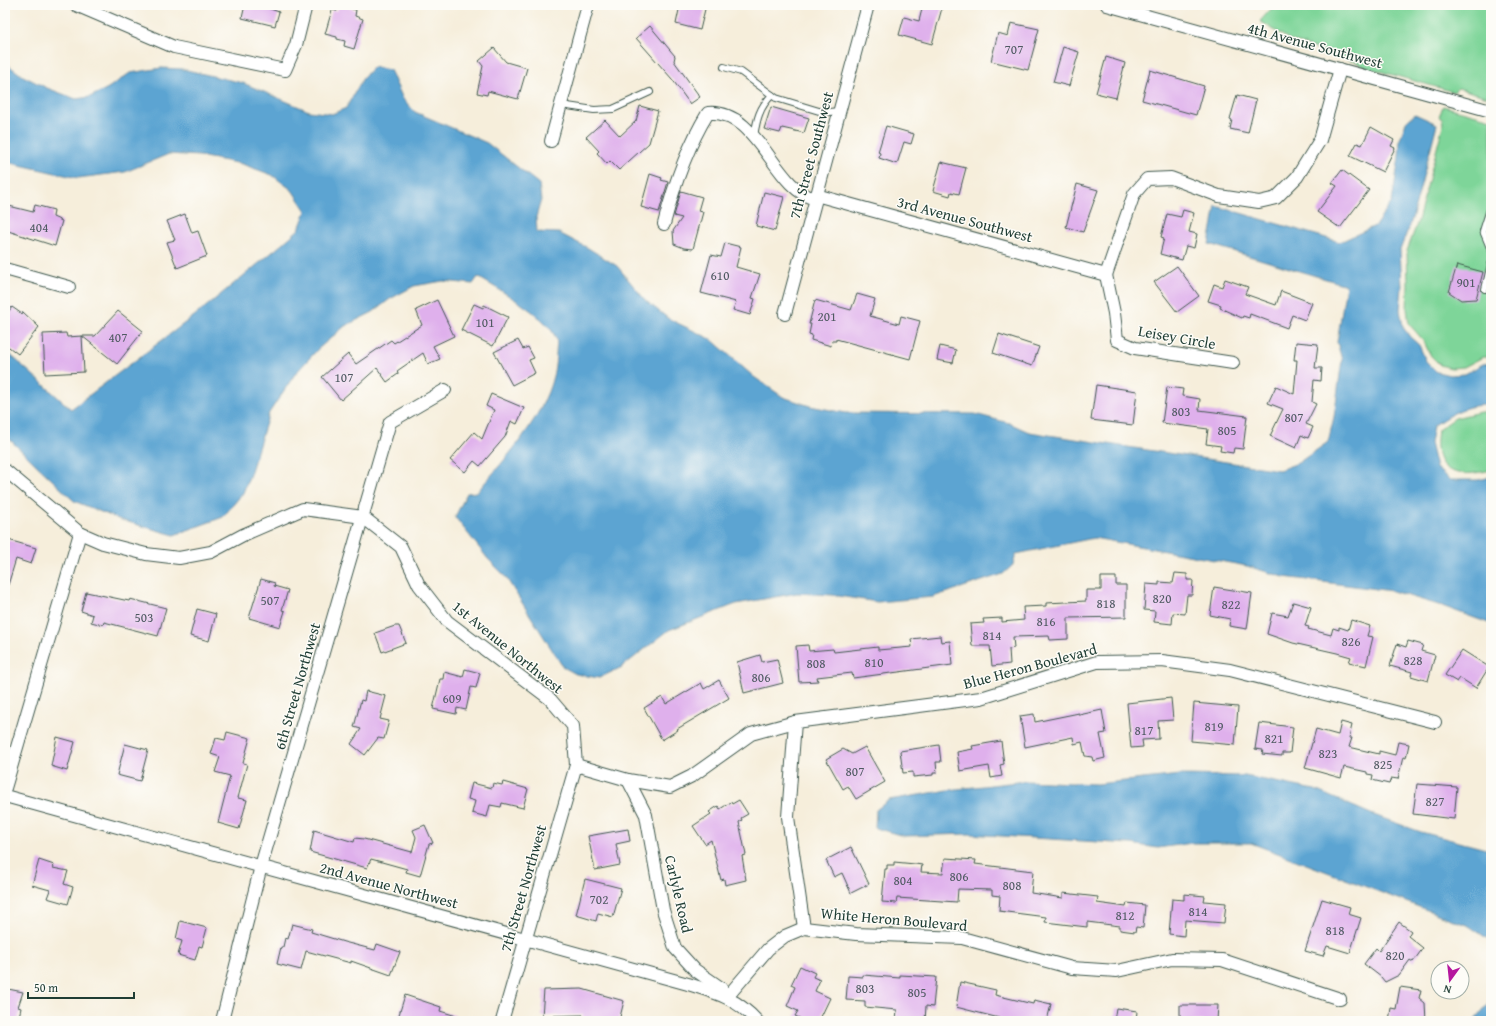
<svg xmlns="http://www.w3.org/2000/svg" width="1496" height="1026" font-family="'Gentium Book Plus',serif">
	<style>
		.green { fill: #7ed599; stroke: #4e8966 }
		.water { fill: #5ca4d2; stroke: #3e7083 }
		.building { fill: #dfb0ec }
		.lines { fill: none; stroke-linecap: round; stroke-linejoin: round }
		.service-casing { stroke: #3f584d; stroke-width: 8 }
		.minor-casing { stroke: #3f584d; stroke-width: 14 }
		.service { stroke: #fff; stroke-width: 6 }
		.minor { stroke: #fff; stroke-width: 12 }
		.labels { text-anchor: middle; dominant-baseline: central; stroke-width: 3; stroke-linejoin: round; paint-order: stroke }
		.number-label { font-size: 13px; fill: #4f5a62 }
		.street-label { font-size: 15px; fill: #1f3d34; stroke: #fdfcf7 }
	</style>
	<rect width="100%" height="100%" fill="#fdfcf7"/>
	<filter id="ink" filterUnits="userSpaceOnUse"><feTurbulence type="fractalNoise" baseFrequency=".025" numOctaves="2"/><feDisplacementMap in="SourceGraphic" scale="8" xChannelSelector="R" yChannelSelector="G"/><feConvolveMatrix kernelMatrix="1 2 1 2 8 2 1 2 1" color-interpolation-filters="sRGB"/></filter>
	<filter id="wash" filterUnits="userSpaceOnUse"><feTurbulence type="fractalNoise" baseFrequency=".012" numOctaves="4" result="noise"/><feDisplacementMap in="SourceGraphic" scale="16" xChannelSelector="R" yChannelSelector="G"/><feGaussianBlur stdDeviation="0.9" result="paint"/><feColorMatrix in="noise" values="0 0 0 0 0 0 0 0 0 0 0 0 0 0 0 0 0 1.4 0 .05"/><feComposite in="paint" operator="in"/></filter>
	<g filter="url(#wash)">
		<rect width="100%" height="100%" fill="#f6eedb"/>
		<g class="green">
			<polygon points="1275,5 1491,5 1491,98 1458,88 1454,92 1361,66 1358,63 1290,40 1260,21"/>
			<polygon points="1443,106 1491,119 1491,357 1483,357 1464,367 1451,368 1440,365 1431,356 1423,340 1409,324 1407,309 1408,287 1407,251 1418,221 1443,125 1442,119 1439,117"/>
			<path d="M1480,412H1491V470C1455,479 1431,473 1438,430L1455,418Z"/>
		</g>
		<g class="water">
			<path d="M5,63L23,76L47,88L76,99L90,97L108,88L130,73L161,68L182,69L243,83L309,111L332,114L346,108L363,78L373,67L390,70L403,99L415,112L487,143L539,184L541,200L536,217L537,232L559,233L588,248L617,266L646,301L669,319L711,339L754,377L783,397L810,406L846,413L975,414L1009,423L1029,432L1279,470L1298,463L1328,442L1334,417L1342,360L1337,342L1346,285L1209,244L1216,206L1340,242L1375,226L1392,202L1399,157L1400,139L1406,122L1415,114L1437,124L1412,219L1400,250L1402,287L1400,310L1403,327L1410,337L1419,345L1426,361L1437,372L1450,375L1465,374L1483,364L1491,363V405C1467,404 1452,413 1433,426L1430,443L1436,468L1450,480H1478L1491,477V624L1442,606L1392,591L1284,577L1247,566L1094,538L1016,554L1013,565L1003,574L933,597L877,602L832,595L797,593L736,604L669,630L622,667L599,678L576,674L563,667L505,576L488,559L455,517L467,493L477,492C509,454 555,407 556,354C556,349 558,340 555,336C544,314 499,290 478,277L473,284L443,281L414,286L390,299L373,312L345,326L318,349L295,374L269,413L250,474L243,493L223,517L174,535L121,520L74,501L5,435V350L71,409L198,313L281,245L299,229L306,211L292,190L272,175L242,164L199,156L169,154L125,172L78,178L6,162Z"/>
			<polygon points="1180,775 1245,776 1315,790 1371,814 1421,832 1486,849 1491,848 1491,941 1469,926 1251,843 1192,843 1158,848 1131,844 969,834 904,836 875,828 876,810 889,800 948,790 1026,781 1097,784"/>
			<polygon points="1491,994 1491,1021 1474,1021 1488,1004"/>
		</g>
		<g id="blocks">
			<g class="building">
				<polygon points="245,5 259,5 279,12 275,26 242,18"/>
				<polygon points="339,5 356,10 355,16 363,19 354,49 344,46 345,41 337,39 337,37 325,34 332,10 337,11"/>
				<polygon points="680,5 706,5 700,30 676,24"/>
				<polygon points="923,5 942,8 932,44 899,35 904,17 919,21"/>
				<polygon points="1011,23 1039,29 1028,70 991,61 998,33 1008,36"/>
				<polygon points="650,26 675,56 674,61 700,97 690,104 672,79 636,38"/>
				<polygon points="1063,47 1079,52 1069,86 1053,82"/>
				<polygon points="494,48 506,62 527,68 518,99 488,91 487,95 477,93 483,66 479,61"/>
				<polygon points="1106,57 1125,63 1116,98 1096,93"/>
				<polygon points="1150,70 1204,86 1196,115 1142,100"/>
				<polygon points="1237,95 1256,100 1248,133 1230,129 1232,120 1230,119"/>
				<polygon points="640,106 658,111 649,143 619,170 610,161 607,164 597,153 599,151 586,137 605,120 620,136 636,121"/>
				<polygon points="771,107 809,118 804,133 782,128 780,133 764,129"/>
				<polygon points="886,126 914,134 911,144 904,142 897,164 879,158 880,153 878,152"/>
				<polygon points="1371,127 1394,140 1391,146 1395,148 1383,172 1350,156 1357,143 1362,145"/>
				<polygon points="941,162 966,168 959,194 951,192 950,196 933,191"/>
				<polygon points="1342,170 1369,190 1340,228 1317,212 1337,186 1332,183"/>
				<polygon points="650,174 662,178 661,180 668,182 659,212 641,207"/>
				<polygon points="1077,184 1098,190 1083,232 1066,227"/>
				<polygon points="681,191 702,197 698,211 703,212 693,249 684,248 674,244 673,231 682,218 674,216"/>
				<polygon points="764,192 784,197 775,231 756,226"/>
				<polygon points="5,205 33,212 35,205 54,210 53,217 62,221 55,246 5,230"/>
				<polygon points="1183,210 1194,213 1189,232 1197,234 1194,248 1186,246 1182,260 1160,254 1164,238 1161,237 1167,214 1181,217"/>
				<polygon points="185,214 192,233 198,231 207,256 177,268 167,242 175,240 167,221"/>
				<polygon points="725,243 741,247 736,267 760,274 752,298 755,299 750,315 733,310 736,302 701,293 711,255 721,257"/>
				<polygon points="1457,265 1483,272 1476,299 1461,300 1449,292"/>
				<polygon points="1177,266 1199,296 1177,312 1154,282"/>
				<polygon points="1225,279 1248,287 1245,294 1276,305 1281,291 1312,303 1305,320 1292,315 1287,328 1250,314 1249,318 1243,316 1242,318 1220,308 1221,305 1208,301 1214,284 1222,287"/>
				<polygon points="857,294 875,299 870,316 899,324 901,316 920,321 910,359 836,339 836,341 832,341 831,346 811,340 812,335 809,334 811,324 809,324 815,300 851,310"/>
				<polygon points="437,300 454,336 433,346 440,359 428,364 423,353 397,371 398,374 387,382 377,368 341,400 322,377 348,354 356,364 391,340 394,343 422,325 416,310"/>
				<polygon points="474,304 483,308 484,305 508,317 493,346 461,330"/>
				<polygon points="12,307 22,314 23,312 39,327 18,354 5,344 5,316"/>
				<polygon points="118,311 143,331 117,364 82,336 95,336"/>
				<polygon points="66,333 67,337 82,336 84,372 45,374 43,334"/>
				<polygon points="999,334 1039,347 1032,366 993,353"/>
				<polygon points="518,340 523,349 528,347 534,358 529,360 535,373 512,385 494,352"/>
				<polygon points="1296,342 1318,344 1315,368 1322,368 1321,381 1314,380 1312,402 1316,404 1306,424 1313,427 1308,438 1301,435 1296,448 1270,436 1283,409 1268,403 1276,386 1294,394 1297,360 1294,360"/>
				<polygon points="940,346 956,350 953,363 937,360"/>
				<polygon points="1096,385 1137,391 1133,425 1091,420"/>
				<polygon points="1167,387 1183,389 1182,396 1200,399 1199,410 1247,416 1243,449 1234,448 1233,453 1220,451 1221,446 1206,444 1208,429 1162,423"/>
				<polygon points="491,394 524,408 517,424 511,421 505,437 480,466 474,461 465,472 450,460 474,432 482,439 494,410 486,406"/>
				<polygon points="5,539 36,548 31,564 16,559 8,585 5,585"/>
				<polygon points="1175,573 1187,574 1187,580 1193,580 1192,595 1187,595 1185,614 1173,613 1172,624 1154,622 1155,611 1144,610 1146,584 1159,585 1159,582 1173,583"/>
				<polygon points="1101,577 1116,577 1116,585 1126,585 1126,617 1068,618 1068,639 1050,640 1049,636 1013,637 1014,648 1009,649 1010,664 992,666 990,646 972,646 970,624 984,623 983,619 1002,618 1002,622 1024,620 1023,607 1046,606 1046,603 1086,601 1086,590 1101,590"/>
				<polygon points="261,579 275,583 274,586 288,590 282,610 285,611 280,627 249,618"/>
				<polygon points="1214,587 1252,593 1247,629 1229,626 1230,619 1210,615"/>
				<polygon points="86,592 129,601 130,599 166,608 158,636 104,622 103,625 91,622 93,615 81,611"/>
				<polygon points="1293,602 1311,607 1305,626 1309,627 1308,629 1331,635 1333,628 1339,630 1339,627 1348,630 1351,620 1370,626 1367,636 1373,637 1366,666 1349,662 1351,657 1337,653 1293,643 1267,634 1272,613 1288,616"/>
				<polygon points="197,609 216,614 209,641 190,636"/>
				<polygon points="395,626 399,626 406,643 382,652 375,633"/>
				<polygon points="940,636 941,642 950,641 952,665 853,678 852,673 817,677 818,681 799,682 796,646 808,645 809,651 833,649 834,652 878,647 878,650 912,647 911,639"/>
				<polygon points="1408,641 1423,645 1421,651 1435,655 1428,681 1411,676 1412,672 1390,666 1397,644 1406,647"/>
				<polygon points="1462,650 1489,667 1476,688 1460,678 1457,682 1445,675"/>
				<polygon points="760,655 762,662 777,659 783,683 744,693 737,662"/>
				<polygon points="465,669 480,673 476,688 471,687 466,710 457,708 456,714 433,709 440,679 443,679 444,672 463,677"/>
				<polygon points="719,680 729,698 677,729 678,730 662,740 644,708 662,697 666,704 701,683 704,689"/>
				<polygon points="366,691 386,696 380,719 389,721 384,739 378,738 365,755 351,744 361,729 354,727 361,700 364,701"/>
				<polygon points="1171,698 1173,720 1158,721 1159,739 1142,740 1143,747 1131,748 1127,703"/>
				<polygon points="1194,703 1238,707 1235,745 1191,741"/>
				<polygon points="1102,710 1106,733 1100,734 1105,758 1093,761 1092,757 1085,756 1082,742 1074,744 1073,737 1025,747 1020,716 1034,714 1035,722 1079,713 1079,715"/>
				<polygon points="1341,722 1352,725 1349,738 1352,738 1349,747 1379,754 1379,751 1395,755 1398,742 1409,744 1406,758 1403,757 1398,779 1391,778 1389,784 1372,780 1373,775 1367,774 1367,772 1344,767 1341,778 1305,768 1316,729 1338,735"/>
				<polygon points="1259,723 1293,727 1290,753 1282,753 1282,756 1262,754 1263,750 1255,749"/>
				<polygon points="227,732 250,738 243,763 247,764 238,798 247,800 239,829 218,823 230,776 215,772 220,757 211,754 216,738 225,740"/>
				<polygon points="57,737 75,742 67,771 51,766"/>
				<polygon points="1001,741 1004,764 1000,765 1002,776 991,778 989,766 960,771 957,752 973,749 972,746"/>
				<polygon points="125,744 148,750 140,781 117,775"/>
				<polygon points="939,745 941,762 936,762 937,773 933,773 933,775 913,777 913,772 903,773 900,751"/>
				<polygon points="865,747 885,782 856,799 848,786 843,789 826,759 843,749 852,754"/>
				<polygon points="503,782 528,789 523,808 502,803 501,807 490,805 487,817 472,813 475,801 468,799 472,783 492,788 493,783 502,785"/>
				<polygon points="1417,784 1457,787 1454,819 1413,814"/>
				<polygon points="739,800 748,814 741,818 742,820 739,822 746,855 742,856 746,880 725,885 724,879 721,880 711,840 705,844 693,826 711,814 709,812 718,806 720,809 731,802 732,804"/>
				<polygon points="425,825 433,843 429,844 420,876 406,872 407,869 371,859 367,868 310,852 314,830 354,842 355,838 364,839 412,852 416,837 413,830"/>
				<polygon points="628,829 630,841 616,844 620,865 595,870 588,836"/>
				<polygon points="851,847 869,884 851,893 842,873 834,877 826,860"/>
				<polygon points="945,858 976,860 975,864 1033,871 1031,893 1063,898 1063,893 1098,897 1097,903 1126,907 1127,903 1145,905 1143,928 1136,927 1135,932 1120,930 1120,926 1087,922 1087,927 1045,922 1046,917 999,911 1000,896 992,895 992,890 958,889 957,902 897,898 896,903 882,902 885,869 887,869 887,865 894,865 894,862 915,864 922,865 921,872 943,873"/>
				<polygon points="39,860 54,865 53,868 68,871 64,884 73,887 68,904 47,898 50,890 32,885"/>
				<polygon points="585,879 621,888 613,917 598,913 596,921 576,915"/>
				<polygon points="1184,894 1205,896 1204,901 1226,903 1224,923 1185,920 1184,936 1169,934 1172,899 1184,900"/>
				<polygon points="1322,899 1350,907 1348,914 1361,918 1350,953 1327,946 1323,956 1305,951"/>
				<polygon points="180,921 207,928 202,947 199,946 195,960 178,955 182,941 176,939"/>
				<polygon points="1399,922 1411,931 1408,936 1423,948 1413,962 1410,960 1399,975 1385,982 1381,977 1364,964 1376,948 1379,951"/>
				<polygon points="292,924 312,929 311,932 344,942 375,950 377,944 400,952 391,975 351,961 351,963 306,951 301,970 277,964 281,947 283,947 285,938 288,939"/>
				<polygon points="800,966 815,973 813,977 820,980 815,991 830,998 819,1021 806,1021 795,1016 798,1011 787,1006 795,987 791,985"/>
				<polygon points="863,975 900,978 900,975 936,977 933,1007 926,1006 925,1021 896,1020 897,1010 865,1007 865,1001 846,1000 848,976 863,977"/>
				<polygon points="960,982 996,990 995,995 1033,1004 1034,1000 1051,1004 1047,1021 998,1021 999,1018 956,1007"/>
				<polygon points="1400,987 1421,990 1419,998 1425,1003 1426,1021 1389,1021 1391,1008 1396,1009"/>
				<polygon points="8,989 23,992 18,1007 21,1008 18,1021 5,1021 5,1000"/>
				<polygon points="582,989 624,1001 619,1021 581,1021 583,1015 542,1016 544,990"/>
				<polygon points="405,995 441,1007 440,1011 463,1018 462,1021 409,1021 398,1018"/>
				<polygon points="1180,1005 1218,1005 1217,1021 1180,1021"/>
				<polygon points="1116,1008 1137,1011 1136,1021 1114,1021"/>
			</g>
		</g>
	</g>
	<g filter="url(#ink)">
		<use href="#blocks" fill-opacity="0" stroke="#3f584d" stroke-width="1"/>
		<g class="lines">
			<g class="service-casing">
				<g id="service">
					<polyline points="724,67 741,72 776,98 819,111 829,112 839,111"/>
					<polyline points="561,105 594,110 613,109 650,92"/>
					<path d="M754,136C757,119 759,108 772,95"/>
					<polyline points="1491,206 1483,231 1491,250"/>
					<polyline points="1485,289 1491,264"/>
				</g>
			</g>
			<g class="minor-casing">
				<g id="minor">
					<polyline points="76,5 174,47 285,70 296,45 306,5"/>
					<polyline points="1107,5 1491,111"/>
					<polyline points="551,141 588,5"/>
					<polyline points="816,195 1106,275"/>
					<path d="M664,224C674,185 687,147 708,113C759,109 773,188 815,199"/>
					<polyline points="5,269 69,287"/>
					<polyline points="1106,275 1134,194 1147,179 1171,178 1219,196 1259,202 1276,198 1297,177 1320,140 1340,69"/>
					<polyline points="1106,275 1114,313 1117,340 1135,348 1233,363"/>
					<polyline points="785,314 868,5"/>
					<polyline points="5,470 80,533 103,543 146,554 179,558 211,552 243,535 303,509 363,517 401,547 419,585 447,621 550,699 573,726 576,765 502,1021"/>
					<polyline points="795,722 788,817 804,928"/>
					<polyline points="576,765 628,780 670,787 692,776 751,734 795,722 981,698 1097,662 1162,661 1230,670 1435,722"/>
					<polyline points="628,780 646,815 663,910 675,948 695,970 721,988 727,997 768,949 785,936 804,928 856,934 962,938 1072,968 1117,971 1172,959 1222,960 1340,999"/>
					<polyline points="5,788 80,533"/>
					<path d="M5,796L688,984C717,993 736,998 757,1021"/>
					<polyline points="222,1021 261,866 390,422 445,390"/>
				</g>
			</g>
			<use href="#service" class="service"/>
			<use href="#minor" class="minor"/>
		</g>
	</g>
	<g class="labels">
		<g class="number-label">
			<text x="1014" y="49">707</text>
			<text x="39" y="227">404</text>
			<text x="720" y="275">610</text>
			<text x="1466" y="282">901</text>
			<text x="827" y="316">201</text>
			<text x="485" y="322">101</text>
			<text x="118" y="337">407</text>
			<text x="344" y="377">107</text>
			<text x="1181" y="411">803</text>
			<text x="1294" y="417">807</text>
			<text x="1227" y="430">805</text>
			<text x="1162" y="598">820</text>
			<text x="270" y="600">507</text>
			<text x="1106" y="603">818</text>
			<text x="1231" y="604">822</text>
			<text x="144" y="617">503</text>
			<text x="1046" y="621">816</text>
			<text x="992" y="635">814</text>
			<text x="1351" y="641">826</text>
			<text x="1413" y="660">828</text>
			<text x="874" y="662">810</text>
			<text x="816" y="663">808</text>
			<text x="761" y="677">806</text>
			<text x="452" y="698">609</text>
			<text x="1214" y="726">819</text>
			<text x="1144" y="730">817</text>
			<text x="1274" y="738">821</text>
			<text x="1328" y="753">823</text>
			<text x="1383" y="764">825</text>
			<text x="855" y="771">807</text>
			<text x="1435" y="801">827</text>
			<text x="959" y="876">806</text>
			<text x="903" y="880">804</text>
			<text x="1012" y="885">808</text>
			<text x="599" y="899">702</text>
			<text x="1198" y="911">814</text>
			<text x="1125" y="915">812</text>
			<text x="1335" y="930">818</text>
			<text x="1395" y="955">820</text>
			<text x="865" y="988">803</text>
			<text x="917" y="992">805</text>
		</g>
		<g class="street-label">
			<text transform="translate(1315 45) rotate(15)">4th Avenue Southwest</text>
			<text transform="translate(811 155) rotate(-75)">7th Street Southwest</text>
			<text transform="translate(965 219) rotate(15)">3rd Avenue Southwest</text>
			<text transform="translate(1177 337) rotate(10)">Leisey Circle</text>
			<text transform="translate(508 647) rotate(39)">1st Avenue Northwest</text>
			<text transform="translate(1030 666) rotate(-15)">Blue Heron Boulevard</text>
			<text transform="translate(297 686) rotate(-74)">6th Street Northwest</text>
			<text transform="translate(389 885) rotate(15)">2nd Avenue Northwest</text>
			<text transform="translate(523 888) rotate(-74)">7th Street Northwest</text>
			<text transform="translate(679 894) rotate(77)">Carlyle Road</text>
			<text transform="translate(894 919) rotate(5)">White Heron Boulevard</text>
		</g>
	</g>
	<rect width="1496" height="1026" fill="none" stroke="#fdfcf7" stroke-width="20"/>
	<g transform="translate(1450 980) rotate(195)"><circle r="19" fill="#fdfcf7" stroke="#a4b0a9"/>
	<path d="M0-3L7 15L0 10L-7 15Z" fill="#b5179e"/>
	<text y="-6" font-size="11" font-weight="bold" text-anchor="middle" fill="#1f3d34">N</text>
	</g>
	<path d="M28 992v6h106v-6" fill="none" stroke="#1f3d34" stroke-width="2"/>
	<text x="34" y="992" font-size="12" fill="#1f3d34" stroke="#fdfcf7" stroke-width="3" paint-order="stroke">50 m</text>
</svg>
